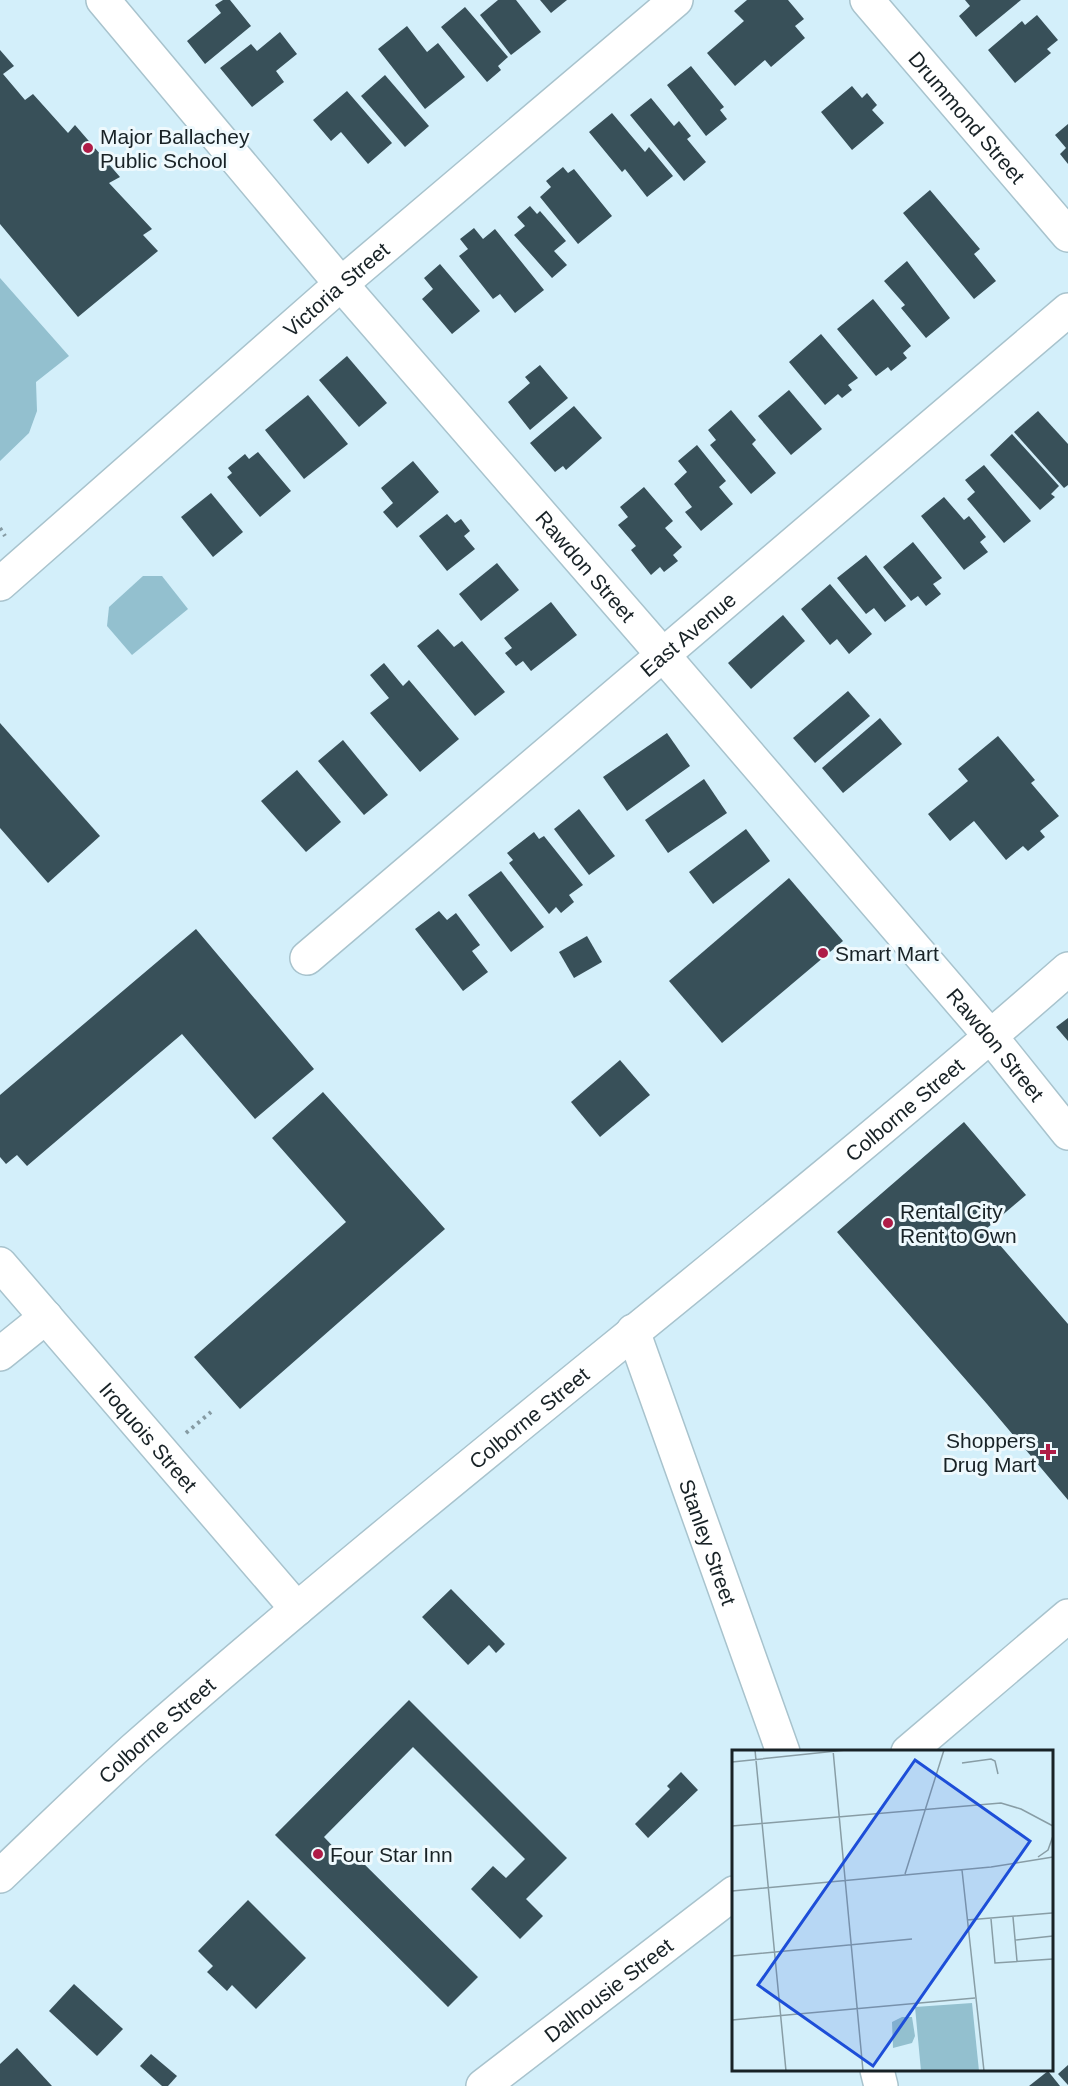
<svg xmlns="http://www.w3.org/2000/svg" width="1068" height="2086" font-family="Arial,sans-serif">
	<style>
		.green { fill: #93c0cf }
		.building { fill: #385059 }
		.lines { fill: none; stroke-linecap: round; stroke-linejoin: round }
		.minor-casing { stroke: #a8c3cd; stroke-width: 36 }
		.major-casing { stroke: #a8c3cd; stroke-width: 36 }
		.path { stroke: #869ba3; stroke-width: 4; stroke-dasharray: 3 4.5; stroke-linecap: butt }
		.minor { stroke: #fff; stroke-width: 33 }
		.major { stroke: #fff; stroke-width: 33 }
		.poi-dot { fill: #af1c47; stroke: #eef9fd; stroke-width: 2 }
		.labels { text-anchor: middle; dominant-baseline: central; stroke-width: 6; stroke-linejoin: round; paint-order: stroke }
		.street-label { font-size: 21px; fill: #182226; stroke: #eef9fd }
		.poi-label { font-size: 21px; fill: #182226; stroke: #eef9fd; text-anchor: start }
		.inset-road { fill: none; stroke: #889da5; stroke-width: 1.5 }
		.view { fill: #1d4ed8; fill-opacity: 0.15; stroke: #1d4ed8; stroke-width: 3 }
		.inset-edge { fill: none; stroke: #182226; stroke-width: 3 }
	</style>
	<rect width="100%" height="100%" fill="#d3effa"/>
	<g class="green">
		<polygon points="0,278 69,356 36,382 37,411 29,433 0,461"/>
		<polygon points="143,576 162,576 188,609 132,655 107,626 109,607"/>
	</g>
	<g class="building">
		<polygon points="223,0 230,0 251,26 205,64 187,41 221,13 215,5"/>
		<polygon points="498,0 516,0 541,32 511,55 480,15"/>
		<polygon points="540,0 567,0 551,13"/>
		<polygon points="747,0 788,0 804,19 795,26 805,38 771,67 765,60 735,86 707,53 744,21 734,11"/>
		<polygon points="965,0 1021,0 976,37 959,16 970,6"/>
		<polygon points="465,7 508,57 498,66 501,70 487,82 441,27"/>
		<polygon points="1037,15 1058,40 1047,49 1051,53 1015,83 988,50 1022,21 1025,25"/>
		<polygon points="407,26 427,52 438,43 465,77 425,109 378,49"/>
		<polygon points="280,32 297,54 276,71 284,82 252,107 220,68 251,44 257,51"/>
		<polygon points="0,50 14,66 3,74 25,100 33,94 68,133 75,125 120,177 109,183 152,229 143,235 158,251 78,317 0,224"/>
		<polygon points="691,66 724,107 720,110 727,119 706,136 667,85"/>
		<polygon points="385,75 429,126 405,147 361,96"/>
		<polygon points="852,86 862,98 867,93 877,105 872,110 884,123 852,150 821,112"/>
		<polygon points="347,91 392,143 368,164 341,132 331,141 313,120"/>
		<polygon points="651,98 674,126 679,121 691,136 687,139 706,162 684,181 630,115"/>
		<polygon points="612,113 645,152 649,147 673,176 647,197 625,169 622,172 589,132"/>
		<polygon points="1068,124 1068,164 1060,154 1066,148 1055,135"/>
		<polygon points="563,167 568,173 574,169 612,216 578,244 540,197 551,187 546,181"/>
		<polygon points="930,190 980,249 974,254 996,281 974,299 903,213"/>
		<polygon points="530,206 537,214 540,211 566,241 554,251 567,265 552,278 514,235 525,226 517,217"/>
		<polygon points="474,228 483,239 495,229 544,290 515,313 500,294 493,299 459,256 468,249 460,239"/>
		<polygon points="907,261 950,318 926,338 901,308 905,305 884,281"/>
		<polygon points="440,264 480,311 452,334 422,299 433,289 424,278"/>
		<polygon points="873,299 911,346 903,353 907,358 891,371 888,367 876,376 837,329"/>
		<polygon points="821,334 858,378 848,385 852,390 842,398 838,394 825,405 789,362"/>
		<polygon points="347,356 387,403 359,427 319,380"/>
		<polygon points="540,365 568,398 530,430 508,402 530,383 525,377"/>
		<polygon points="789,390 822,429 791,455 758,416"/>
		<polygon points="308,395 348,444 304,479 265,430"/>
		<polygon points="574,406 602,438 566,470 563,466 555,472 530,443"/>
		<polygon points="731,410 756,440 752,444 776,473 751,494 710,445 716,440 708,430"/>
		<polygon points="1038,411 1068,444 1068,485 1064,488 1014,432"/>
		<polygon points="1012,434 1059,486 1051,494 1055,497 1040,510 990,455"/>
		<polygon points="697,445 726,481 719,487 733,504 701,531 685,512 692,507 674,484 687,472 678,461"/>
		<polygon points="258,452 291,491 260,517 227,477 232,473 228,468 245,454 249,459"/>
		<polygon points="413,461 439,492 397,528 383,512 393,503 381,488"/>
		<polygon points="984,465 1031,521 1004,543 967,499 975,492 965,480"/>
		<polygon points="644,487 673,521 665,528 682,547 673,555 678,561 664,572 660,567 651,575 631,550 636,546 618,525 628,517 620,507"/>
		<polygon points="211,493 243,532 213,557 181,517"/>
		<polygon points="944,497 964,520 969,516 986,537 980,542 988,552 964,570 921,516"/>
		<polygon points="447,514 455,523 461,519 470,531 464,536 475,549 447,571 419,536"/>
		<polygon points="913,542 942,578 933,584 941,594 926,606 918,596 911,601 883,567"/>
		<polygon points="866,555 906,606 885,622 874,608 866,614 837,578"/>
		<polygon points="497,563 519,590 481,621 459,594"/>
		<polygon points="830,584 872,634 849,654 837,639 830,645 801,609"/>
		<polygon points="551,602 577,635 531,671 523,661 516,666 505,653 512,648 504,638"/>
		<polygon points="783,615 805,641 751,689 728,663"/>
		<polygon points="438,629 454,647 462,641 505,692 475,716 417,646"/>
		<polygon points="384,663 403,686 409,680 459,739 420,772 370,713 389,698 370,675"/>
		<polygon points="848,691 870,716 815,763 793,738"/>
		<polygon points="880,718 902,744 843,793 822,768"/>
		<polygon points="0,723 100,836 48,883 0,828"/>
		<polygon points="667,733 690,766 627,811 603,777"/>
		<polygon points="998,736 1035,780 1031,783 1059,816 1040,831 1045,837 1028,851 1023,846 1006,860 974,821 950,841 928,814 968,781 958,769"/>
		<polygon points="343,740 388,795 364,815 318,761"/>
		<polygon points="297,770 341,822 306,852 261,801"/>
		<polygon points="704,779 727,813 668,853 645,820"/>
		<polygon points="579,809 615,856 589,875 554,829"/>
		<polygon points="746,829 770,861 713,904 689,872"/>
		<polygon points="534,832 539,839 544,836 583,885 569,895 574,902 561,913 556,907 549,914 509,863 513,860 507,853"/>
		<polygon points="501,871 544,927 511,952 468,895"/>
		<polygon points="789,878 843,941 722,1043 669,981"/>
		<polygon points="439,911 447,920 456,913 480,945 472,951 488,972 463,991 415,929"/>
		<polygon points="196,929 314,1069 255,1119 182,1034 27,1166 17,1155 6,1164 0,1157 0,1095"/>
		<polygon points="587,936 602,962 574,978 559,952"/>
		<polygon points="1068,1018 1068,1041 1056,1027"/>
		<polygon points="620,1060 650,1095 600,1137 571,1102"/>
		<polygon points="323,1092 445,1229 240,1409 194,1357 346,1222 272,1138"/>
		<polygon points="964,1122 1026,1195 986,1229 1068,1324 1068,1500 987,1404 837,1232"/>
		<polygon points="451,1589 505,1644 496,1653 489,1645 468,1665 422,1617"/>
		<polygon points="409,1700 567,1858 526,1899 543,1916 520,1939 471,1889 493,1866 506,1878 525,1859 413,1747 324,1837 344,1858 351,1851 478,1977 448,2007 275,1835"/>
		<polygon points="681,1772 698,1790 648,1838 635,1824 670,1789 667,1786"/>
		<polygon points="248,1900 306,1958 256,2009 232,1985 227,1991 207,1972 213,1966 198,1951"/>
		<polygon points="74,1984 123,2029 97,2056 49,2011"/>
		<polygon points="17,2048 52,2086 0,2086 0,2064"/>
		<polygon points="151,2054 177,2076 168,2086 162,2086 140,2066"/>
		<polygon points="1068,2065 1068,2085 1058,2074"/>
		<polygon points="1048,2071 1060,2086 1029,2086"/>
	</g>
	<g class="lines">
		<g class="minor-casing">
			<g id="minor">
				<path id="s1" d="M103,0L341,284L663,655L991,1037L1068,1133"/>
				<path id="s2" d="M867,0L1068,235"/>
				<path id="s3" d="M0,584L341,284L676,0"/>
				<path id="s4" d="M307,958L1068,310"/>
				<path id="s5" d="M0,1264L297,1609"/>
				<path id="s6" d="M633,1331L783,1752"/>
				<polyline points="0,1354 46,1317"/>
				<polyline points="877,2070 881,2086"/>
			</g>
		</g>
		<g class="major-casing">
			<g id="major">
				<polyline points="908,1752 1068,1616"/>
				<path id="s7" d="M0,1876C44,1834 88,1791 133,1750C438,1481 763,1237 1068,969"/>
				<path id="s8" d="M483,2086L734,1893"/>
			</g>
		</g>
		<g class="path">
			<polyline points="0,528 5,536"/>
			<polyline points="186,1433 211,1412"/>
		</g>
		<use href="#minor" class="minor"/>
		<use href="#major" class="major"/>
	</g>
	<g class="poi-dot">
		<circle cx="88" cy="148" r="6"/>
		<circle cx="823" cy="953" r="6"/>
		<circle cx="888" cy="1223" r="6"/>
		<path d="M1045 1443h6v6h6v6h-6v6h-6v-6h-6v-6h6z"/>
		<circle cx="318" cy="1854" r="6"/>
	</g>
	<g class="labels">
		<g class="street-label">
			<text stroke="none"><textPath href="#s2" startOffset="154">Drummond Street</textPath></text>
			<text stroke="none"><textPath href="#s3" startOffset="447">Victoria Street</textPath></text>
			<text stroke="none"><textPath href="#s1" startOffset="744">Rawdon Street</textPath></text>
			<text stroke="none"><textPath href="#s4" startOffset="500">East Avenue</textPath></text>
			<text stroke="none"><textPath href="#s1" startOffset="1374">Rawdon Street</textPath></text>
			<text stroke="none"><textPath href="#s7" startOffset="1186">Colborne Street</textPath></text>
			<text stroke="none"><textPath href="#s7" startOffset="700">Colborne Street</textPath></text>
			<text stroke="none"><textPath href="#s5" startOffset="228">Iroquois Street</textPath></text>
			<text stroke="none"><textPath href="#s6" startOffset="224">Stanley Street</textPath></text>
			<text stroke="none"><textPath href="#s7" startOffset="214">Colborne Street</textPath></text>
			<text stroke="none"><textPath href="#s8" startOffset="158">Dalhousie Street</textPath></text>
		</g>
		<g class="poi-label">
			<text x="100" y="136">Major Ballachey<tspan x="100" dy="24">Public School</tspan></text>
			<text x="835" y="953">Smart Mart</text>
			<text x="900" y="1211">Rental City<tspan x="900" dy="24">Rent to Own</tspan></text>
			<text x="1036" y="1440" text-anchor="end">Shoppers<tspan x="1036" dy="24">Drug Mart</tspan></text>
			<text x="330" y="1854">Four Star Inn</text>
		</g>
	</g>
	<g transform="translate(732 1750)">
		<rect width="321" height="321" fill="#d3effa"/>
		<path d="M240,253L247,321H189L183,257ZM170,267H180L183,286L180,293L161,298L160,272Z" fill="#93c0cf"/>
		<path class="inset-road" d="M23,0L54,321M101,0L131,321M0,12L114,0M230,13L259,9L263,11L266,24M0,76L269,53L289,59L321,76M306,107L316,100L321,86M230,120L252,321M173,124L212,0M0,141L259,117L321,107M281,167L285,211M259,169L263,213L321,209M235,170L320,163M283,190L321,186M0,206L180,189M0,270L243,248"/>
		<path class="view" d="M183,10L298,91L141,316L26,235Z"/>
		<rect width="321" height="321" class="inset-edge"/>
	</g>
</svg>
